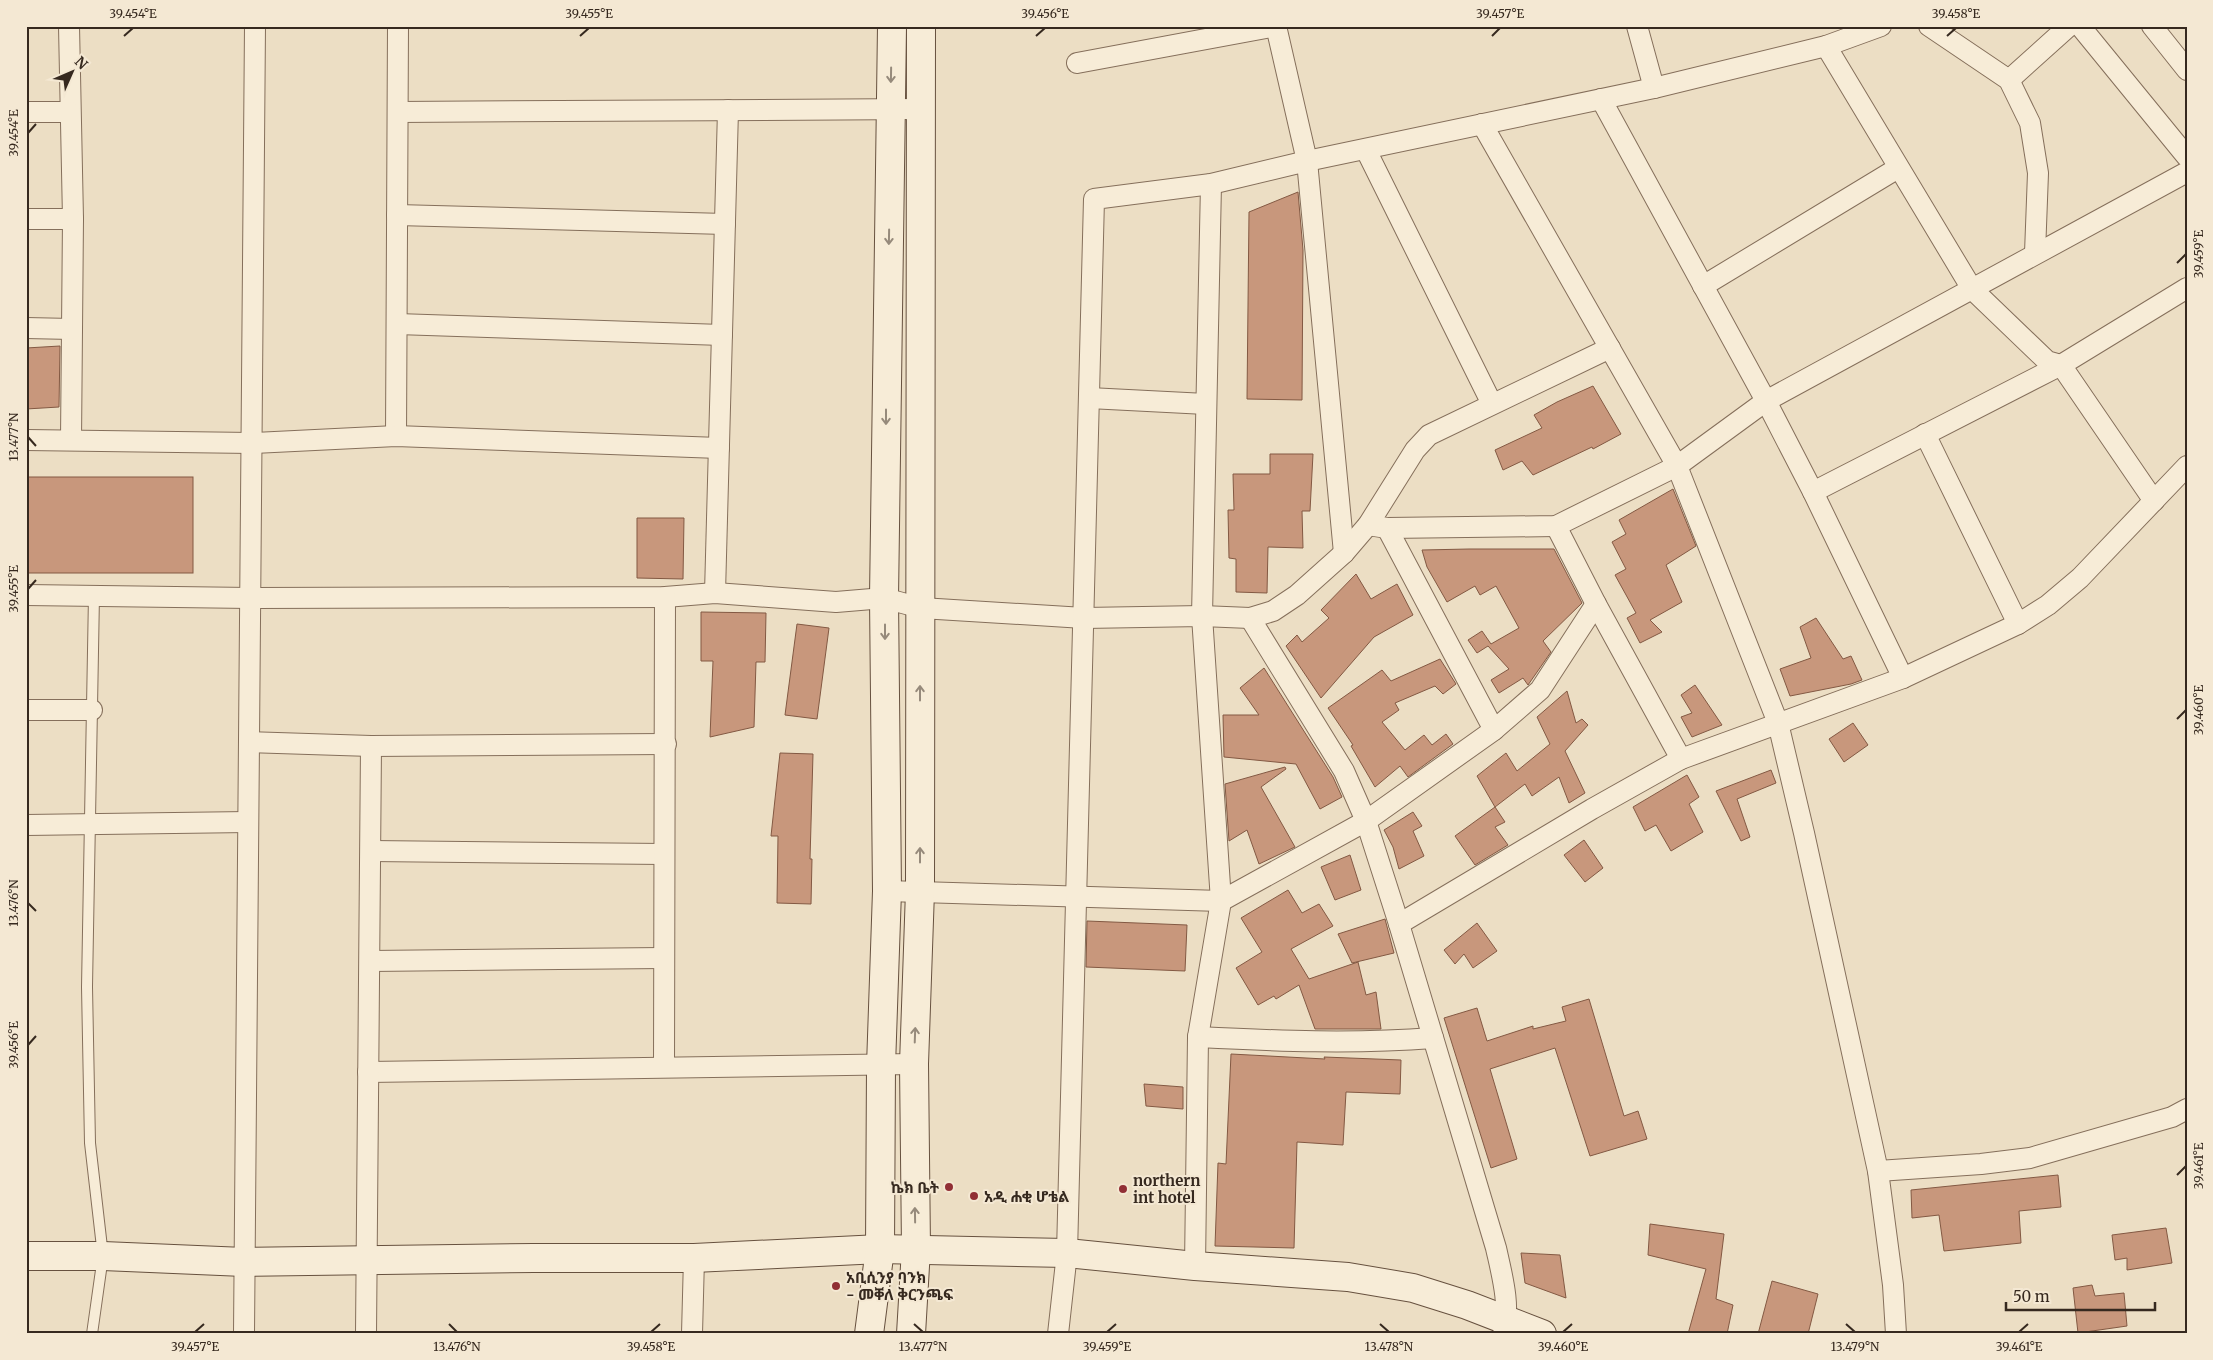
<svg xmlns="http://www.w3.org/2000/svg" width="2213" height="1360" font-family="Merriweather,'Noto Sans Ethiopic',serif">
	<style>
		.building { fill: #c8977c; stroke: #835943 }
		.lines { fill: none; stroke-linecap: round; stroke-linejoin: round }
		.lane-casing { stroke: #856f5b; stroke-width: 12 }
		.street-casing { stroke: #856f5b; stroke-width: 22 }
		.secondary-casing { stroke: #67513f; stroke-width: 30 }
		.lane { stroke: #f7ecd7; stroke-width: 10 }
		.street { stroke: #f7ecd7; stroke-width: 20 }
		.secondary { stroke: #f7ecd7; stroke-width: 28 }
		.oneway { stroke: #968a7b }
		.ticks { fill: none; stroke: #36291f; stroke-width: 2 }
		.poi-dot { fill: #912f35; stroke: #f4e8d3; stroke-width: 2 }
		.labels { text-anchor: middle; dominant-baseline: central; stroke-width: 4; stroke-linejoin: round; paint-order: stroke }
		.poi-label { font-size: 15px; font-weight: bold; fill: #36291f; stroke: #f4e8d3; text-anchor: start }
		.neatline { fill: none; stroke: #36291f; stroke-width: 2 }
		.ticks-label { font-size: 12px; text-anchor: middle; fill: #36291f }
	</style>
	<rect width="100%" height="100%" fill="#ecdec4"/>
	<g class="building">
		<polygon points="1298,192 1303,250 1302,400 1247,399 1249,212"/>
		<polygon points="60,346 59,407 26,409 26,348"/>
		<polygon points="1593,386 1621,434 1593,449 1592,447 1533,475 1522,461 1503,470 1495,450 1542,428 1534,415 1557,402"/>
		<polygon points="1270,454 1313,454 1310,511 1302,511 1303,548 1268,547 1267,593 1236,592 1236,559 1229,558 1228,510 1234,510 1233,474 1270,474"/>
		<rect x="26" y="477" width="167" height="96"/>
		<polygon points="1673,489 1696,546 1666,565 1682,602 1650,620 1662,632 1640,643 1627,618 1636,613 1615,575 1626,569 1612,542 1626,534 1619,520"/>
		<polygon points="637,518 684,518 683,579 637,578"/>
		<polygon points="1469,549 1554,549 1582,603 1543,641 1551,652 1528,685 1523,678 1499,693 1491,680 1509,669 1488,646 1477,653 1468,640 1482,631 1491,644 1519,628 1496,586 1480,595 1475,586 1447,602 1427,567 1422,550"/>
		<polygon points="1356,574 1371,599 1397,584 1413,615 1374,637 1321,698 1286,646 1297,635 1302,642 1329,618 1321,610"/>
		<polygon points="701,612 766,613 765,662 756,662 754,727 710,737 713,661 701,661"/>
		<polygon points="1816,618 1843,659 1851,656 1862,680 1851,684 1790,696 1780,669 1811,658 1800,627"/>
		<polygon points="797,624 829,628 817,719 785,715"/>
		<polygon points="1440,659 1456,684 1443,694 1435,686 1395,703 1399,710 1382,722 1405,750 1424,735 1432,745 1446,734 1453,744 1408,777 1400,766 1375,787 1351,746 1353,745 1328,708 1382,670 1391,681"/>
		<polygon points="1264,668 1333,777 1342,797 1320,809 1296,764 1224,757 1223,715 1259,715 1240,688"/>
		<polygon points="1695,685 1722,725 1692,737 1681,717 1692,713 1681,695"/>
		<polygon points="1567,691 1576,723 1582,719 1588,725 1565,751 1585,793 1569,803 1559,777 1532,796 1525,784 1495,807 1477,776 1506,753 1517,771 1550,744 1537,717"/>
		<polygon points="1853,723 1868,745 1844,762 1829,739"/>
		<polygon points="780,753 813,754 810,859 812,859 811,904 777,903 778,836 771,836"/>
		<polygon points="1285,767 1286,769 1261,787 1295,847 1259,864 1247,830 1229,841 1225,784"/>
		<polygon points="1771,770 1776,783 1737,799 1750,837 1741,841 1716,791"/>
		<polygon points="1687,775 1699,797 1689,804 1703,832 1671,851 1656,825 1645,831 1633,807"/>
		<polygon points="1495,807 1505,822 1495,827 1508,845 1475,865 1455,836"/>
		<polygon points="1413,812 1422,826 1413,831 1424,856 1399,869 1393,847 1384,830"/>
		<polygon points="1584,840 1603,868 1585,882 1564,855"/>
		<polygon points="1350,855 1361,890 1335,900 1321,867"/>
		<polygon points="1288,890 1302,913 1319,904 1333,926 1291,949 1309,979 1358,962 1366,995 1376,992 1381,1029 1315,1029 1299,985 1276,999 1274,996 1258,1005 1236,968 1262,952 1241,918"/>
		<polygon points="1385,919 1394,953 1352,963 1338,934"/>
		<polygon points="1087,921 1187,925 1185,971 1086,967"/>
		<polygon points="1477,923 1497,951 1473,968 1464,954 1455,964 1444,950"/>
		<polygon points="1589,999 1624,1116 1638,1111 1647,1139 1590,1156 1555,1048 1490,1069 1517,1159 1491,1168 1444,1018 1477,1008 1487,1041 1533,1026 1533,1029 1566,1021 1562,1007"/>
		<polygon points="1231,1054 1325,1059 1324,1057 1401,1060 1400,1094 1346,1092 1343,1145 1297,1142 1294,1248 1215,1246 1218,1163 1226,1164"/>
		<polygon points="1144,1084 1183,1087 1183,1109 1146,1106"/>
		<polygon points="2058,1175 2061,1207 2019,1211 2021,1243 1944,1251 1939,1215 1912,1218 1911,1190"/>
		<polygon points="1650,1224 1724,1234 1716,1299 1733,1305 1727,1334 1688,1334 1706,1269 1648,1255"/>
		<polygon points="2166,1228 2172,1263 2127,1270 2127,1258 2115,1260 2112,1235"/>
		<polygon points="1521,1253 1560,1255 1566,1298 1525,1283"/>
		<polygon points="1772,1281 1818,1294 1808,1334 1758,1334"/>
		<polygon points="2092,1285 2095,1296 2124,1293 2127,1326 2078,1333 2073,1288"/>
	</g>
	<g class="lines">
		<g class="lane-casing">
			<polyline id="lane" points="92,1334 103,1256 90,1143 87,987 94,595"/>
		</g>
		<g class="street-casing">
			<g id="street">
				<polyline points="69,26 73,219 71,440"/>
				<polyline points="1276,26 1307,161 1344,553"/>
				<polyline points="1637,26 1654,88"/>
				<polyline points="1929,26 2009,80 2030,123 2038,173 2035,253"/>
				<polyline points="2080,26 2187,157"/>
				<polyline points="2152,26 2187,70"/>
				<polyline points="1826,46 1972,289 2047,361 2061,365 2154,501"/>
				<polyline points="1077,63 1276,26"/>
				<polyline points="2009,80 2069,26"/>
				<polyline points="1601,99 1766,401 1813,492 1903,678"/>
				<polyline points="26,112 70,112"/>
				<polyline points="398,112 920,109"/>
				<polyline points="1482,124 1677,466 1778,723 1804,833 1878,1171 1893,1285 1896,1334"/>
				<polyline points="1366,150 1492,404"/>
				<polyline points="397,215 725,224"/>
				<polyline points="26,219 73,219"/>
				<polyline points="1703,286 1898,168"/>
				<polyline points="397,324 722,335"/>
				<polyline points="26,328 72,329"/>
				<polyline points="1089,398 1206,404"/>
				<polyline points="1925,434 2018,624"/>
				<polyline points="396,436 398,26"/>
				<polyline points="26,440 252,443 396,436 719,448"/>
				<polyline points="1813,492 2061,365 2187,288"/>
				<polyline points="1368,525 1387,528 1556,526 1677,466 1766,401 2187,172"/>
				<polyline points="1556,526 1596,604 1681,759"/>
				<polyline points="1387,528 1494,730"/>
				<polyline points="715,593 728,110"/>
				<polyline points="26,595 250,598 665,597 715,593 836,602 884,598 921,608 1084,618 1202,616 1250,618 1273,611 1297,595 1344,553 1368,525 1415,450 1429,435 1610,348"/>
				<path d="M1250,618L1344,771L1366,821L1399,924L1496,1248C1502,1275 1511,1307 1503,1334"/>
				<polyline points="26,710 92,710"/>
				<polyline points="249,742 371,746 666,744"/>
				<polyline points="26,825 248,822"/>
				<polyline points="371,851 664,854"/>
				<polyline points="887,891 1221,901 1366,821 1494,730 1540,690 1596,604"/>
				<polyline points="1399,924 1592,809 1681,759 1903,678 2018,624 2048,605 2080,578 2187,466"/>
				<polyline points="370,961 663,958"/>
				<path d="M1198,1037C1277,1041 1354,1044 1433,1038"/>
				<polyline points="664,1067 665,597"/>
				<polyline points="368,1072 914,1064"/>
				<polyline points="1878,1171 1981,1164 2030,1158 2172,1117 2187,1109"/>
				<polyline points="1195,1266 1198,1037 1221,901 1202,616 1211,184"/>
				<polyline points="244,1334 255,26"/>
				<polyline points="366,1334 371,746"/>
				<polyline points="692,1334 694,1258"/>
				<polyline points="1058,1334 1067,1253 1094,199 1211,184 1307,161 1654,88 1826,46 1881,26"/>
			</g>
		</g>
		<g class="secondary-casing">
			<g id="secondary">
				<polyline points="26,1256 103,1256 244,1262 534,1258 694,1258 880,1249 1067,1253 1195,1266 1348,1277 1413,1288 1467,1305 1542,1334"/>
				<polyline points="869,1334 880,1249 881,1066 887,891 884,598 892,26"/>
				<polyline points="911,1334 916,1249 914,1064 920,891 921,26"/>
			</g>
		</g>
		<use href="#lane" class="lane"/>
		<use href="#street" class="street"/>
		<use href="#secondary" class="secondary"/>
	</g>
	<defs><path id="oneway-shaft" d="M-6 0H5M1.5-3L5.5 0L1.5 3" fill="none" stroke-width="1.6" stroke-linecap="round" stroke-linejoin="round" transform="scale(1.25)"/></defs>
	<g class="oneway">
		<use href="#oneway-shaft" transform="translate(891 75) rotate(91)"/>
		<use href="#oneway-shaft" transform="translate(889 237) rotate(91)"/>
		<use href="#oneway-shaft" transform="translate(886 417) rotate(90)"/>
		<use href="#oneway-shaft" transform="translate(885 632) rotate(90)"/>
		<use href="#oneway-shaft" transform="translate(920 693) rotate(-90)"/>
		<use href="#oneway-shaft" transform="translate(920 855) rotate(-90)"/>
		<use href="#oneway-shaft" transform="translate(915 1035) rotate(-88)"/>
		<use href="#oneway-shaft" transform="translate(915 1215) rotate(-91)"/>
	</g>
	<path class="ticks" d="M124,36L133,28M580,36L589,28M1036,36L1045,28M1492,36L1500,28M1947,36L1956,28M28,133L36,124M2177,263L2186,254M28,437L36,446M28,589L36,580M2177,719L2186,710M28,903L36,911M28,1045L36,1036M2177,1175L2186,1166M449,1324L457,1332M914,1324L923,1332M1380,1324L1389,1332M1846,1324L1855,1332M195,1332L204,1324M651,1332L660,1324M1107,1332L1116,1324M1563,1332L1572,1324M2019,1332L2028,1324"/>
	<g class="poi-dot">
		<circle cx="949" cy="1187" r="5"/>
		<circle cx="1123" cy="1189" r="5"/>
		<circle cx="974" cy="1196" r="5"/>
		<circle cx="836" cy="1286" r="5"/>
	</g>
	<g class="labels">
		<g class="poi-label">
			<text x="1133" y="1180">northern<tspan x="1133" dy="17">int hotel</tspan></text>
			<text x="939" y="1187" text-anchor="end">ኬክ ቤት</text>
			<text x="984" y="1196">አዲ ሐቂ ሆቴል</text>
			<text x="846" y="1277">አቢሲንያ ባንክ<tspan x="846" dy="17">- መቐለ ቅርንጫፍ</tspan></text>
		</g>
	</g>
	<rect width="2213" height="1360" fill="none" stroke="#f4e8d3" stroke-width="55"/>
	<g transform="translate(72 72) rotate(45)" stroke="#f4e8d3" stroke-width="4" paint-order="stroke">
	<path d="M0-4L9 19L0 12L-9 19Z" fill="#36291f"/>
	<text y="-8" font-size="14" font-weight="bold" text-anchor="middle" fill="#36291f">N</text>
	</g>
	<path d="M2006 1302v8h149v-8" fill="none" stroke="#36291f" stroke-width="2.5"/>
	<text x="2013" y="1302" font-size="15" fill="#36291f" stroke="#f4e8d3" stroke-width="4" paint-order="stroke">50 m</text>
	<rect x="28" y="28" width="2158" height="1304" class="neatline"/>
	<g class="ticks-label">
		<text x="133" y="18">39.454°E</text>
		<text x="589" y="18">39.455°E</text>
		<text x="1045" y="18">39.456°E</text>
		<text x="1500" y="18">39.457°E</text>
		<text x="1956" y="18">39.458°E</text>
		<text transform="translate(14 133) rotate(-90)" y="4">39.454°E</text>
		<text transform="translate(2199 254) rotate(-90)" y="4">39.459°E</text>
		<text transform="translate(14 437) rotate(-90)" y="4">13.477°N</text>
		<text transform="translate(14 589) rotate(-90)" y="4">39.455°E</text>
		<text transform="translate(2199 710) rotate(-90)" y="4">39.460°E</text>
		<text transform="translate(14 903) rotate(-90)" y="4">13.476°N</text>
		<text transform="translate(14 1045) rotate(-90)" y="4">39.456°E</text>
		<text transform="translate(2199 1166) rotate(-90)" y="4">39.461°E</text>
		<text x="195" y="1351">39.457°E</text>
		<text x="457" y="1351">13.476°N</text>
		<text x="651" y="1351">39.458°E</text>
		<text x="923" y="1351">13.477°N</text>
		<text x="1107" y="1351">39.459°E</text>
		<text x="1389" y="1351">13.478°N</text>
		<text x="1563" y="1351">39.460°E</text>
		<text x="1855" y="1351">13.479°N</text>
		<text x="2019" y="1351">39.461°E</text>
	</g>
</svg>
